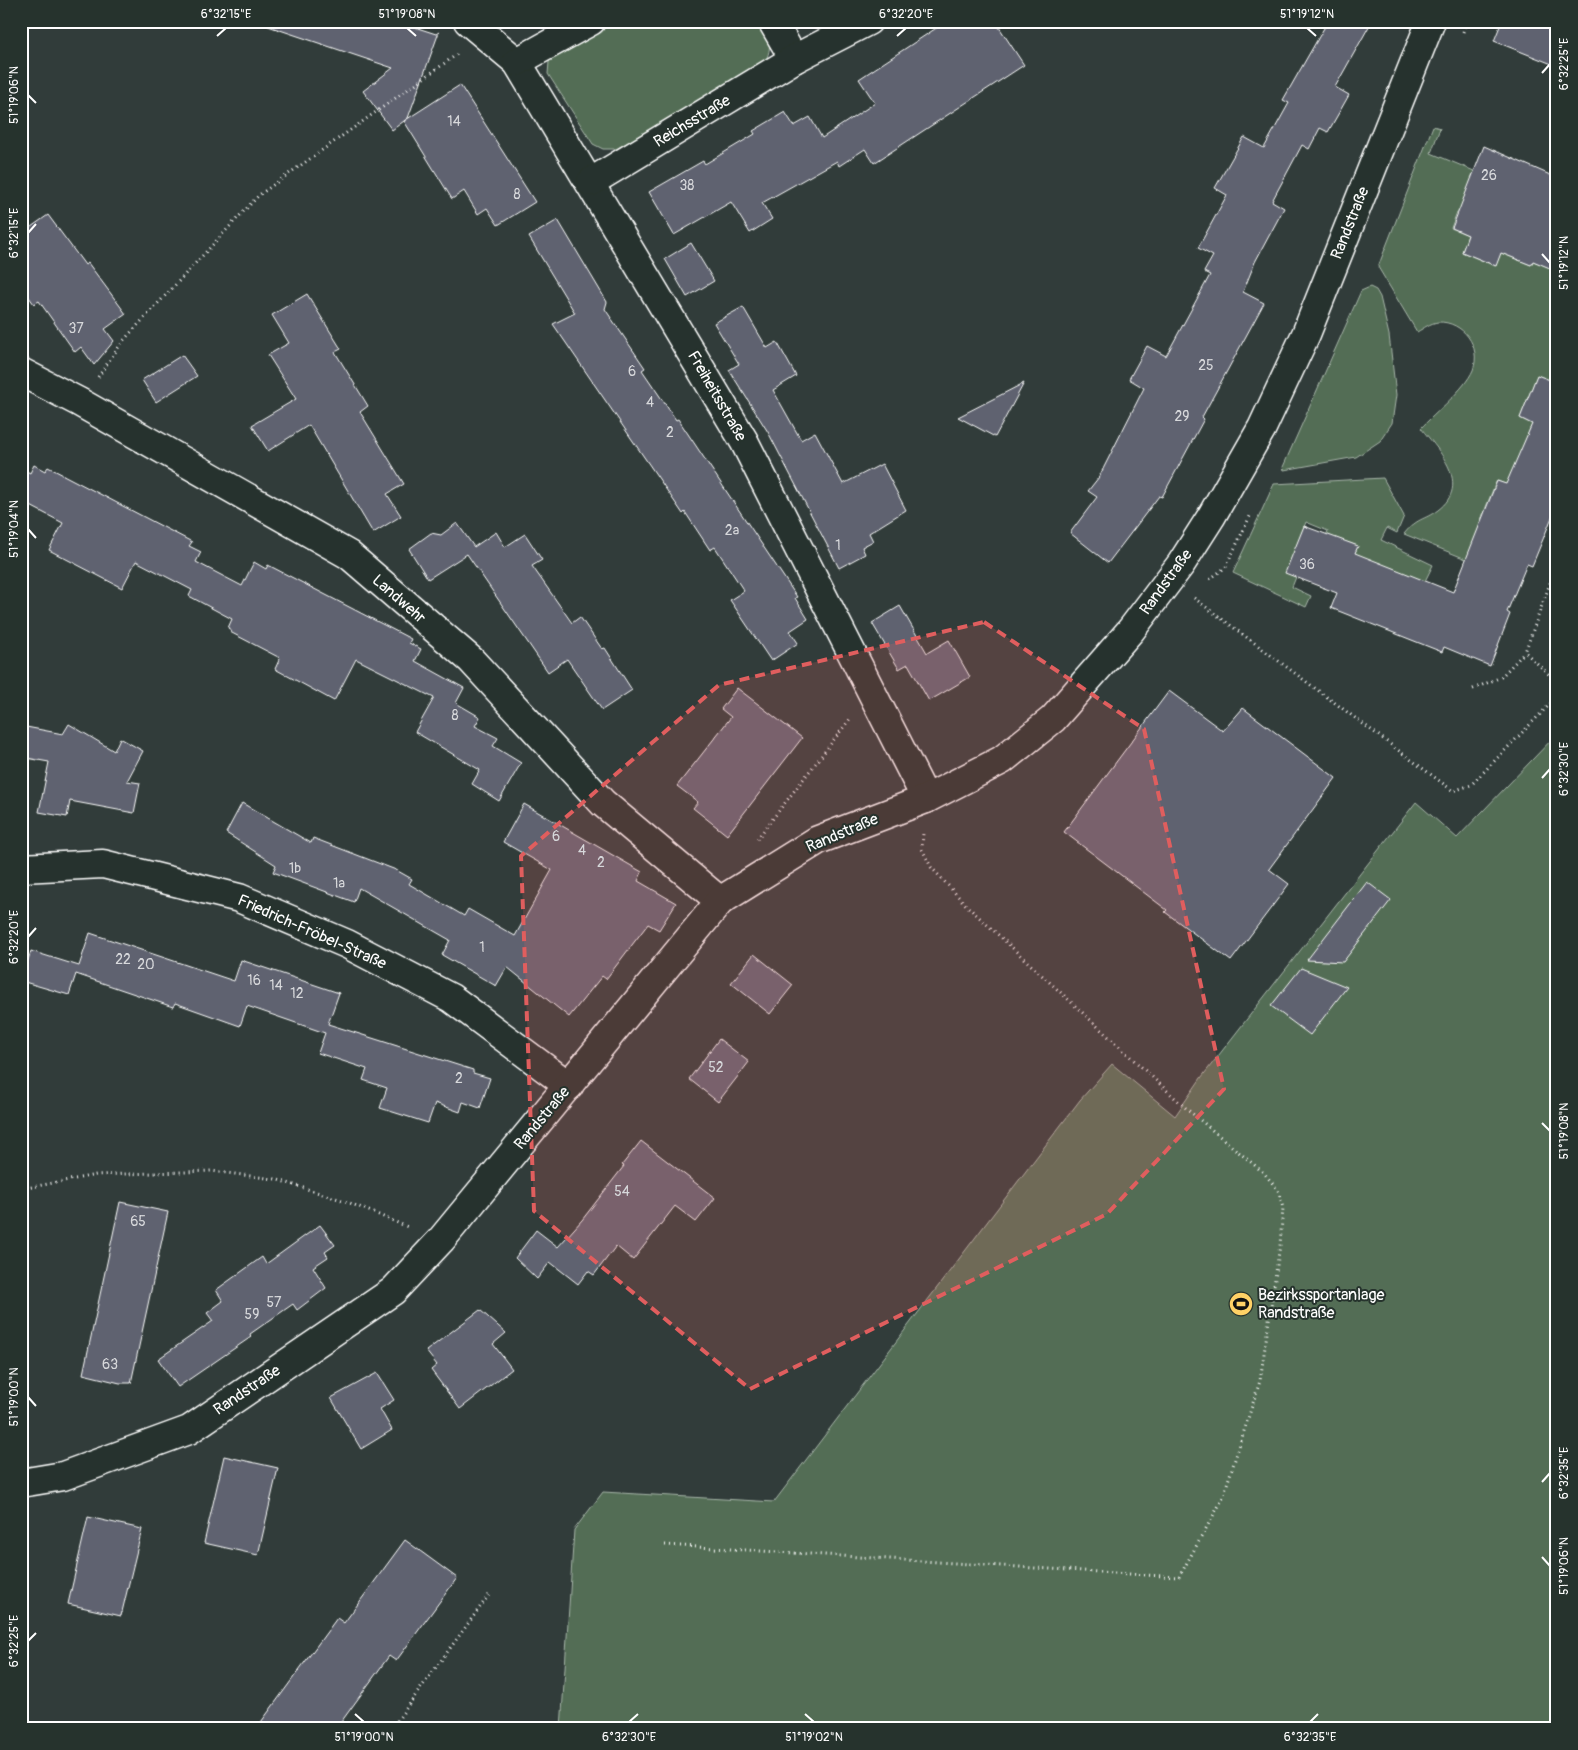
<svg xmlns="http://www.w3.org/2000/svg" width="1578" height="1750" font-family="Pangolin,sans-serif">
	<style>
		.green { fill: #526d54; stroke: #a8b6aa }
		.building { fill: #5e626f; stroke: #fff }
		.lines { fill: none; stroke-linecap: round; stroke-linejoin: round }
		.minor-casing { stroke: #fff; stroke-width: 31 }
		.path { stroke: #fff; stroke-width: 3; stroke-dasharray: 1 4; stroke-linecap: butt }
		.minor { stroke: #26332d; stroke-width: 28 }
		.marked { fill: #e05e5e; fill-opacity: 0.2; stroke: #e05e5e; stroke-width: 4; stroke-dasharray: 10 6; stroke-linejoin: round }
		.ticks { fill: none; stroke: #fff; stroke-width: 2 }
		.labels { text-anchor: middle; dominant-baseline: central; stroke-width: 4; stroke-linejoin: round; paint-order: stroke }
		.number-label { font-size: 14px; fill: #d7d8db }
		.street-label { font-size: 16px; fill: #fff; stroke: #26332d }
		.poi-label { font-size: 16px; fill: #fff; stroke: #26332d; text-anchor: start }
		.neatline { fill: none; stroke: #fff; stroke-width: 2 }
		.ticks-label { font-size: 12px; text-anchor: middle; fill: #fff }
	</style>
	<rect width="100%" height="100%" fill="#313c3a"/>
	<filter id="ink" filterUnits="userSpaceOnUse"><feTurbulence type="fractalNoise" baseFrequency=".02" numOctaves="2"/><feDisplacementMap in="SourceGraphic" scale="10" xChannelSelector="R" yChannelSelector="G"/><feConvolveMatrix kernelMatrix="1 2 1 2 8 2 1 2 1" color-interpolation-filters="sRGB"/></filter>
	<g filter="url(#ink)">
		<g class="green">
			<path d="M610,21H758C769,38 774,45 764,64L616,149H603L593,144L548,74L549,62L557,50Z"/>
			<path d="M1433,126L1440,128L1431,153L1474,171L1471,178L1475,180L1461,213L1457,212L1451,228L1468,235L1462,252L1495,266L1501,253L1531,265L1533,261L1557,270V360L1549,380L1537,375L1520,418L1532,424L1507,485L1498,481L1496,482L1480,522L1471,561L1404,534C1418,517 1423,521 1438,510C1472,484 1439,451 1421,428C1435,413 1465,389 1473,370C1482,347 1463,321 1438,322C1430,323 1424,328 1417,332L1378,267Z"/>
			<polygon points="1370,287 1376,290 1380,297 1389,335 1396,395 1392,423 1380,441 1356,457 1284,470 1283,467 1361,291"/>
			<polygon points="1383,478 1404,516 1397,533 1387,528 1381,540 1433,565 1425,581 1353,557 1358,546 1338,539 1325,538 1328,531 1306,522 1293,554 1296,577 1292,587 1311,596 1306,607 1233,573 1274,484"/>
			<polygon points="1557,734 1557,1729 561,1729 574,1530 603,1492 774,1502 1080,1100 1112,1064 1175,1116 1201,1078 1416,802 1457,838"/>
		</g>
		<g class="building">
			<polygon points="269,21 396,21 436,34 439,32 408,118 404,121 460,85 535,202 498,225 487,208 478,214 464,191 452,199 404,121 392,130 363,91 393,68 268,26"/>
			<polygon points="947,21 995,21 1024,65 874,163 865,149 839,166 837,161 762,203 772,219 750,233 731,202 674,235 649,192 703,161 705,164 755,134 753,131 785,112 794,126 810,117 822,138 875,103 859,79"/>
			<polygon points="1328,21 1372,21 1335,87 1349,95 1328,132 1320,128 1309,149 1302,145 1272,201 1284,208 1255,262 1243,292 1264,303 1202,417 1204,419 1162,497 1159,496 1108,563 1070,533 1097,497 1088,491 1099,477 1144,388 1129,379 1147,346 1166,356 1210,275 1204,272 1213,256 1198,248 1227,195 1215,188 1244,137 1264,148 1289,103 1283,100"/>
			<polygon points="1502,21 1557,21 1557,66 1494,41"/>
			<polygon points="1484,146 1557,178 1557,271 1533,261 1531,265 1501,253 1496,266 1462,252 1468,235 1452,228"/>
			<polygon points="48,215 85,265 88,263 126,314 105,329 114,341 94,365 81,347 75,352 39,301 34,304 21,286 21,234"/>
			<polygon points="558,220 607,302 605,309 645,368 642,370 676,420 678,419 797,597 795,598 808,619 790,631 798,643 771,661 730,600 744,591 715,547 710,550 685,512 683,514 553,324 575,313 529,237"/>
			<polygon points="691,243 714,281 687,297 665,259"/>
			<polygon points="307,294 341,349 335,352 368,406 360,412 404,484 387,494 401,516 373,533 309,425 268,451 252,425 296,399 268,355 289,343 272,315"/>
			<polygon points="743,307 767,348 777,342 796,376 773,390 801,440 815,432 843,484 882,464 906,510 869,533 873,541 862,547 865,554 839,568 768,432 729,370 739,364 714,323"/>
			<polygon points="182,355 197,376 156,402 142,380"/>
			<polygon points="1557,365 1557,505 1532,566 1527,564 1507,612 1510,614 1490,666 1444,647 1442,652 1331,608 1337,593 1285,573 1304,526 1358,546 1355,553 1453,592 1497,481 1506,484 1532,424 1520,418 1537,375 1550,380"/>
			<polygon points="1024,383 995,437 958,417"/>
			<polygon points="34,465 45,471 48,467 192,542 189,546 201,552 196,562 242,586 254,562 266,569 268,565 411,639 409,643 421,649 415,661 464,688 456,703 480,717 475,726 498,738 493,746 521,763 499,801 472,784 480,770 415,732 434,698 356,659 334,701 275,669 280,658 230,632 231,630 228,628 232,619 189,596 192,590 136,561 122,588 49,550 63,523 21,501 21,468 30,473"/>
			<polygon points="457,523 474,547 496,532 505,547 525,534 542,560 532,566 572,623 580,617 602,649 605,648 632,690 602,710 567,659 548,672 467,554 428,579 409,549 431,533 441,535"/>
			<polygon points="900,606 927,653 949,640 970,677 929,701 908,664 899,669 872,623"/>
			<polygon points="737,688 802,738 727,835 693,808 698,802 677,786 731,717 721,709"/>
			<polygon points="1169,691 1223,731 1243,708 1336,778 1269,869 1289,884 1231,961 1165,912 1167,910 1064,832"/>
			<polygon points="69,724 114,751 120,738 143,751 127,781 140,783 134,813 70,801 67,817 39,812 49,762 21,757 21,726 63,734"/>
			<polygon points="242,803 311,843 313,838 396,870 412,879 409,884 464,916 468,909 515,936 552,870 503,842 524,804 642,872 638,881 676,903 659,930 648,924 606,979 602,976 569,1017 507,967 496,986 442,955 450,940 359,888 354,902 273,872 276,865 226,833"/>
			<polygon points="1367,882 1391,900 1343,962 1307,960"/>
			<polygon points="90,933 234,981 241,960 339,993 328,1024 473,1070 473,1073 490,1078 480,1108 463,1102 460,1112 435,1103 428,1123 380,1108 387,1088 363,1080 367,1069 318,1053 325,1033 247,1006 240,1026 175,1003 173,1007 76,974 69,995 21,981 31,951 79,966"/>
			<polygon points="754,954 793,985 770,1014 731,983"/>
			<polygon points="1301,968 1347,987 1310,1035 1271,1006"/>
			<polygon points="719,1039 749,1062 718,1102 689,1079"/>
			<polygon points="641,1141 715,1198 696,1222 675,1206 633,1260 616,1246 594,1275 588,1271 578,1284 550,1262 537,1279 515,1258 536,1230 558,1247 582,1220 624,1166 622,1165"/>
			<polygon points="120,1202 168,1212 131,1383 120,1383 83,1374"/>
			<polygon points="320,1225 335,1245 325,1252 328,1257 313,1267 326,1288 297,1310 293,1304 250,1334 251,1337 178,1387 158,1359 213,1321 207,1313 223,1301 216,1290 262,1257 266,1264"/>
			<polygon points="480,1310 506,1333 493,1344 512,1369 460,1409 431,1370 437,1365 426,1351"/>
			<polygon points="377,1373 394,1400 380,1409 392,1430 361,1449 331,1398"/>
			<polygon points="224,1456 278,1468 258,1555 204,1543"/>
			<polygon points="88,1517 142,1529 121,1616 68,1604"/>
			<polygon points="405,1540 457,1578 396,1661 389,1656 336,1729 256,1729 337,1618 344,1623"/>
		</g>
		<g class="lines">
			<g class="minor-casing">
				<g id="minor">
					<polyline points="468,21 517,62 744,441 926,799"/>
					<polyline points="772,21 794,59"/>
					<polyline points="517,62 591,21"/>
					<polyline points="591,182 794,59 868,21"/>
					<polyline points="21,372 79,402 349,555 471,660 603,803 720,901"/>
					<polyline points="21,868 103,864 239,898 347,944 451,998 569,1086"/>
					<polyline points="21,1483 63,1476 189,1430 393,1291 441,1240 720,901 818,840 926,799 1002,760 1053,719 1131,630 1181,564 1211,517 1262,428 1306,334 1431,21"/>
				</g>
			</g>
			<g class="path">
				<polyline points="1463,32 1467,21"/>
				<polyline points="98,377 123,341 259,195 459,53"/>
				<polyline points="1557,564 1525,652 1557,682"/>
				<polyline points="1210,579 1226,567 1251,514"/>
				<polyline points="1194,598 1453,791 1471,785 1557,697"/>
				<polyline points="1473,689 1501,677 1525,652"/>
				<polyline points="757,839 850,719"/>
				<polyline points="21,1189 96,1175 211,1171 275,1179 345,1201 410,1228"/>
				<polyline points="665,1545 1179,1577 1222,1500 1260,1381 1280,1245 1283,1208 1278,1190 1264,1173 1188,1110 967,906 931,867 922,849 923,833"/>
				<polyline points="391,1729 489,1595"/>
			</g>
			<use href="#minor" class="minor"/>
		</g>
	</g>
	<path class="marked" d="M984,622L1144,729L1224,1089L1107,1214L750,1389L534,1211L521,856L719,685Z"/>
	<path class="ticks" d="M407,28L416,36M1307,28L1316,36M217,36L226,28M897,36L906,28M1542,73L1550,64M28,95L36,103M28,233L36,224M1542,254L1550,263M28,529L36,538M1542,778L1550,769M28,937L36,928M1542,1123L1550,1131M28,1397L36,1406M1542,1482L1550,1473M1542,1557L1550,1566M28,1641L36,1633M355,1714L364,1722M805,1714L814,1722M629,1722L638,1714M1310,1722L1318,1714"/>
	<defs>
		<g id="stadium-disc" transform="scale(1.25)"><circle r="9.5" fill="#ffd166" stroke="#26332d"/><path d="M0-5a6.5 5 0 1 0 0 10a6.5 5 0 1 0 0-10ZM-3.5-1.8h7v3.6h-7Z" fill="#111"/></g>
	</defs>
	<g fill-rule="evenodd">
		<use href="#stadium-disc" x="1241" y="1304"/>
	</g>
	<g class="labels">
		<g class="number-label">
			<text x="454" y="121">14</text>
			<text x="1489" y="175">26</text>
			<text x="687" y="185">38</text>
			<text x="517" y="194">8</text>
			<text x="76" y="328">37</text>
			<text x="1206" y="365">25</text>
			<text x="632" y="371">6</text>
			<text x="650" y="402">4</text>
			<text x="1182" y="416">29</text>
			<text x="670" y="432">2</text>
			<text x="732" y="530">2a</text>
			<text x="838" y="545">1</text>
			<text x="1307" y="564">36</text>
			<text x="455" y="715">8</text>
			<text x="556" y="836">6</text>
			<text x="582" y="850">4</text>
			<text x="601" y="862">2</text>
			<text x="295" y="868">1b</text>
			<text x="339" y="883">1a</text>
			<text x="482" y="947">1</text>
			<text x="123" y="959">22</text>
			<text x="146" y="964">20</text>
			<text x="254" y="980">16</text>
			<text x="276" y="985">14</text>
			<text x="297" y="993">12</text>
			<text x="716" y="1067">52</text>
			<text x="459" y="1078">2</text>
			<text x="622" y="1191">54</text>
			<text x="138" y="1221">65</text>
			<text x="274" y="1302">57</text>
			<text x="252" y="1314">59</text>
			<text x="110" y="1364">63</text>
		</g>
		<g class="street-label">
			<text transform="translate(692 121) rotate(-31)">Reichsstraße</text>
			<text transform="translate(1350 223) rotate(-68)">Randstraße</text>
			<text transform="translate(717 396) rotate(60)">Freiheitsstraße</text>
			<text transform="translate(1166 582) rotate(-54)">Randstraße</text>
			<text transform="translate(399 599) rotate(41)">Landwehr</text>
			<text transform="translate(842 833) rotate(-23)">Randstraße</text>
			<text transform="translate(312 932) rotate(24)">Friedrich-Fröbel-Straße</text>
			<text transform="translate(542 1118) rotate(-50)">Randstraße</text>
			<text transform="translate(247 1390) rotate(-34)">Randstraße</text>
		</g>
		<g class="poi-label">
			<text x="1258" y="1295">Bezirkssportanlage<tspan x="1258" dy="18">Randstraße</tspan></text>
		</g>
	</g>
	<rect width="1578" height="1750" fill="none" stroke="#26332d" stroke-width="55"/>
	<rect x="28" y="28" width="1522" height="1694" class="neatline"/>
	<g class="ticks-label">
		<text x="226" y="18">6°32'15"E</text>
		<text x="407" y="18">51°19'08"N</text>
		<text x="906" y="18">6°32'20"E</text>
		<text x="1307" y="18">51°19'12"N</text>
		<text transform="translate(1564 64) rotate(-90)" y="4">6°32'25"E</text>
		<text transform="translate(14 95) rotate(-90)" y="4">51°19'06"N</text>
		<text transform="translate(14 233) rotate(-90)" y="4">6°32'15"E</text>
		<text transform="translate(1564 263) rotate(-90)" y="4">51°19'12"N</text>
		<text transform="translate(14 529) rotate(-90)" y="4">51°19'04"N</text>
		<text transform="translate(1564 769) rotate(-90)" y="4">6°32'30"E</text>
		<text transform="translate(14 937) rotate(-90)" y="4">6°32'20"E</text>
		<text transform="translate(1564 1131) rotate(-90)" y="4">51°19'08"N</text>
		<text transform="translate(14 1397) rotate(-90)" y="4">51°19'00"N</text>
		<text transform="translate(1564 1473) rotate(-90)" y="4">6°32'35"E</text>
		<text transform="translate(1564 1566) rotate(-90)" y="4">51°19'06"N</text>
		<text transform="translate(14 1641) rotate(-90)" y="4">6°32'25"E</text>
		<text x="364" y="1741">51°19'00"N</text>
		<text x="629" y="1741">6°32'30"E</text>
		<text x="814" y="1741">51°19'02"N</text>
		<text x="1310" y="1741">6°32'35"E</text>
	</g>
</svg>
